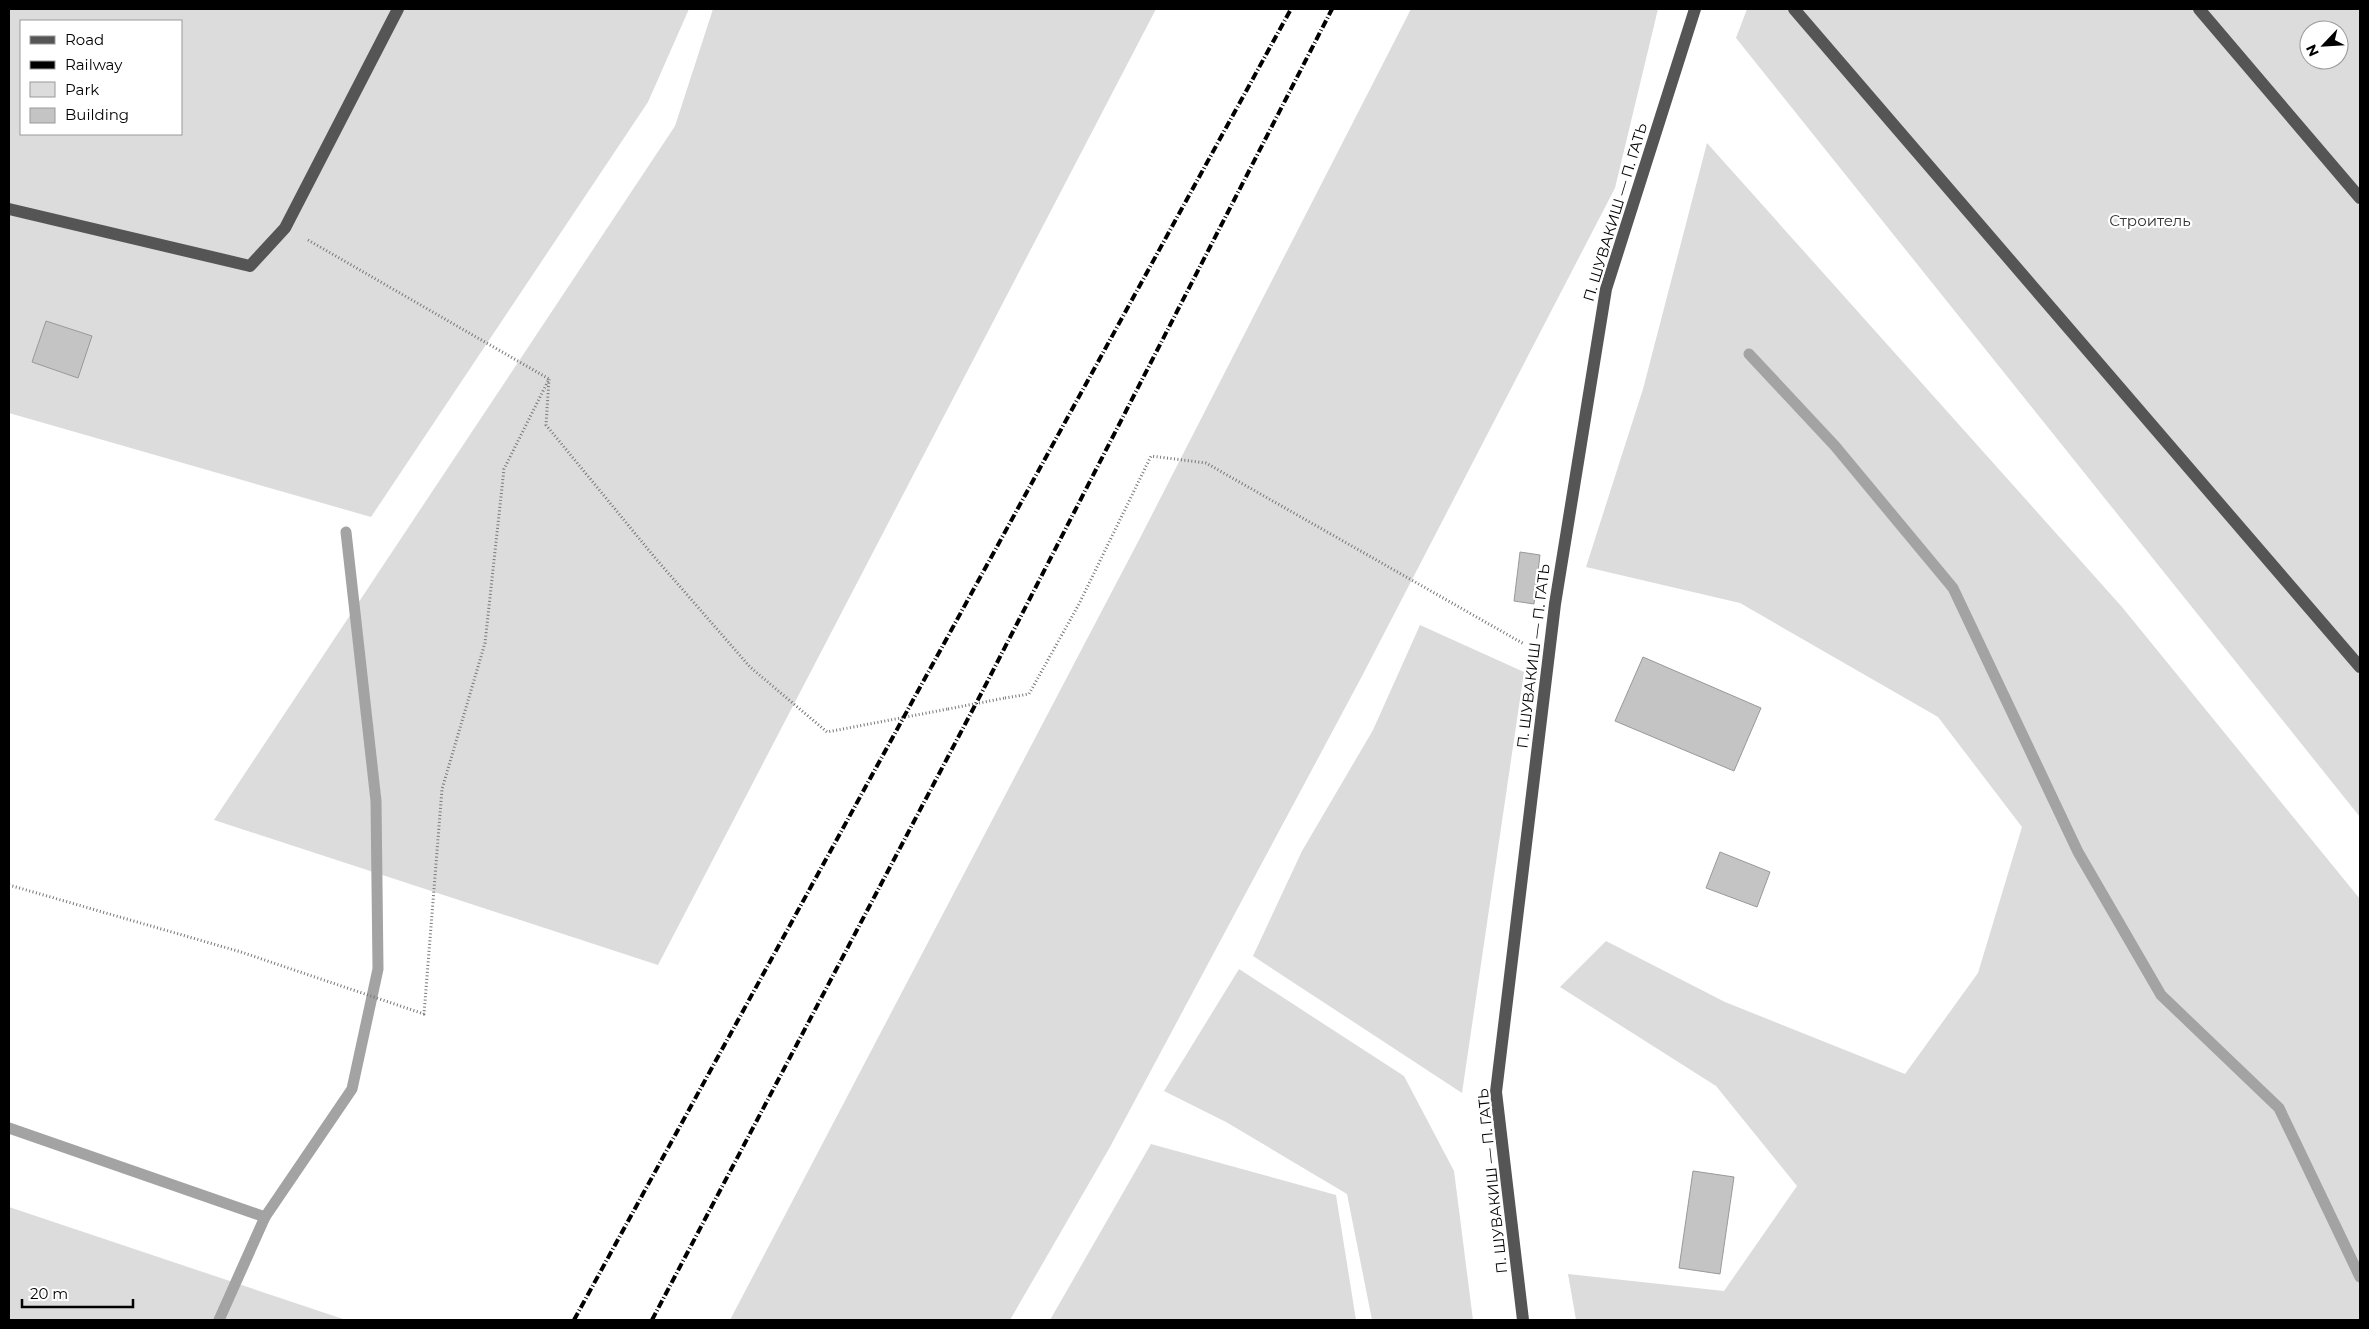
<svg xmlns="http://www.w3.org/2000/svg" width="2369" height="1329" font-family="Montserrat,sans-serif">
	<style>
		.green { fill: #dcdcdc; fill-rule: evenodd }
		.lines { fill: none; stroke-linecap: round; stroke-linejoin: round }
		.stream { stroke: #a3a3a3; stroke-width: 11 }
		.building { fill: #c4c4c4; stroke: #999 }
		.path { stroke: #777; stroke-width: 3; stroke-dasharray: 1 2.5; stroke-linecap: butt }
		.minor { stroke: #555; stroke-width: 12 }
		.rail { stroke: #000; stroke-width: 4; stroke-dasharray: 8 2.5 1 2.5; stroke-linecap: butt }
		.path-bridge { stroke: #777; stroke-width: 3; stroke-dasharray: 1 2.5; stroke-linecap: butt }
		.labels { text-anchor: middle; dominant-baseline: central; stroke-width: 4.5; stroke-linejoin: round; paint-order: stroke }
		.street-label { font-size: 15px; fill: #000; stroke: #fff }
		.park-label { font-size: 15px; fill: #333; stroke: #fff }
	</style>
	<rect width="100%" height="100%" fill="#fff"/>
	<g class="green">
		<path d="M9,9H689L648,102L371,517L9,413ZM21,21H181V134H21Z"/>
		<polygon points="713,9 1156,9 658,965 214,820 675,126"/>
		<polygon points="1411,9 1658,9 1615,188 1361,678 1110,1147 1010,1320 730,1320 1140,538"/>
		<path d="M1747,9H2360V817L1736,38ZM2309,30H2339V60H2309Z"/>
		<polygon points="1707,143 2122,607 2360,899 2360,1320 1576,1320 1568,1274 1724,1291 1797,1186 1716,1086 1560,987 1606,941 1725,1002 1905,1074 1978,973 2022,827 1938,717 1740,603 1586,567 1643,389"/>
		<polygon points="1420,625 1524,672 1462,1093 1253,956 1302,851 1373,730"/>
		<polygon points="1239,969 1404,1076 1454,1171 1473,1320 1372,1320 1347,1194 1226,1122 1164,1091"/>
		<polygon points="1151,1144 1336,1195 1356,1320 1050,1320"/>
		<polygon points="9,1207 346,1320 9,1320"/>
	</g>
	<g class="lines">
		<g class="stream">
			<polyline points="1749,354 1835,446 1953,588 2078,852 2161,995 2279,1108 2360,1277"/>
			<polyline points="9,1128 265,1217 352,1089 378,969 376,801 346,532"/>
			<polyline points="219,1320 265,1217"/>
		</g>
	</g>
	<g class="building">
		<polygon points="46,321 92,336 78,378 32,362"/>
		<polygon points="1520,552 1540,555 1534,604 1514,601"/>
		<polygon points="1643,657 1761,708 1734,771 1615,721"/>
		<polygon points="1720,852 1770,872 1757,907 1706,888"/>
		<polygon points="1693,1171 1734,1177 1720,1274 1679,1268"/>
	</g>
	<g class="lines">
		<g class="path">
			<polyline points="308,240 549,379"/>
			<polyline points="1005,698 1029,694 1079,604 1151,456 1206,463 1524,644"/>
			<polyline points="9,885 241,952 424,1014 442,789 485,643 504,469 549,379 546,425 656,559 750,667 827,732 948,709"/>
		</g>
		<g class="minor">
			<polyline points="1794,9 2360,667"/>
			<polyline points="2199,9 2360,198"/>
			<polyline points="9,209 250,266 285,228 398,9"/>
			<polyline points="1523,1320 1496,1092 1555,604 1606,289 1695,9"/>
		</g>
		<g class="rail">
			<polyline points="574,1320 1291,9"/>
			<polyline points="652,1320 982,692 1332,9"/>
		</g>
		<polyline class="path-bridge" points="948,709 1005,698"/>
	</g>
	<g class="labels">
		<g class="street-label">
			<text transform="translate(1615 212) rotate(-73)">П. ШУВАКИШ — П. ГАТЬ</text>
			<text transform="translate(1533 656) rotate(-83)">П. ШУВАКИШ — П. ГАТЬ</text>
			<text transform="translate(1492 1181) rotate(-96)">П. ШУВАКИШ — П. ГАТЬ</text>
		</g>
		<g class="park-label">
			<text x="2150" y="220">Строитель</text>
		</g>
	</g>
	<rect width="2369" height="1329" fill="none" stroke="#000000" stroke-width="20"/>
	<rect x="20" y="20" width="162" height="115" fill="#ffffff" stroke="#999999"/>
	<rect x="30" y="36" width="25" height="8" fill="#555555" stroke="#999999"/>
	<text x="65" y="45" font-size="15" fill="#000000">Road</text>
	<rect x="30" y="61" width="25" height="8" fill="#000000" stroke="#999999"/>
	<text x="65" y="70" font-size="15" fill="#000000">Railway</text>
	<rect x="30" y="82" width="25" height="15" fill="#dcdcdc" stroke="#999999"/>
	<text x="65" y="95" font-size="15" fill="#000000">Park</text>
	<rect x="30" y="108" width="25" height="15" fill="#c4c4c4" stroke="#999999"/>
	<text x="65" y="120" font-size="15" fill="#000000">Building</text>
	<g transform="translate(2324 45) rotate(245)"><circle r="24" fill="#ffffff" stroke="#999999"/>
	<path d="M0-4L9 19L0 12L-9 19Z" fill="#000000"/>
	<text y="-8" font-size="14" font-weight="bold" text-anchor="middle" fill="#000000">N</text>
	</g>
	<path d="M22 1299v8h111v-8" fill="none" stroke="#000000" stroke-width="2.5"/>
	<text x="30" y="1299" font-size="15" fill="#000000" stroke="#ffffff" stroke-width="4" paint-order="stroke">20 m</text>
</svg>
